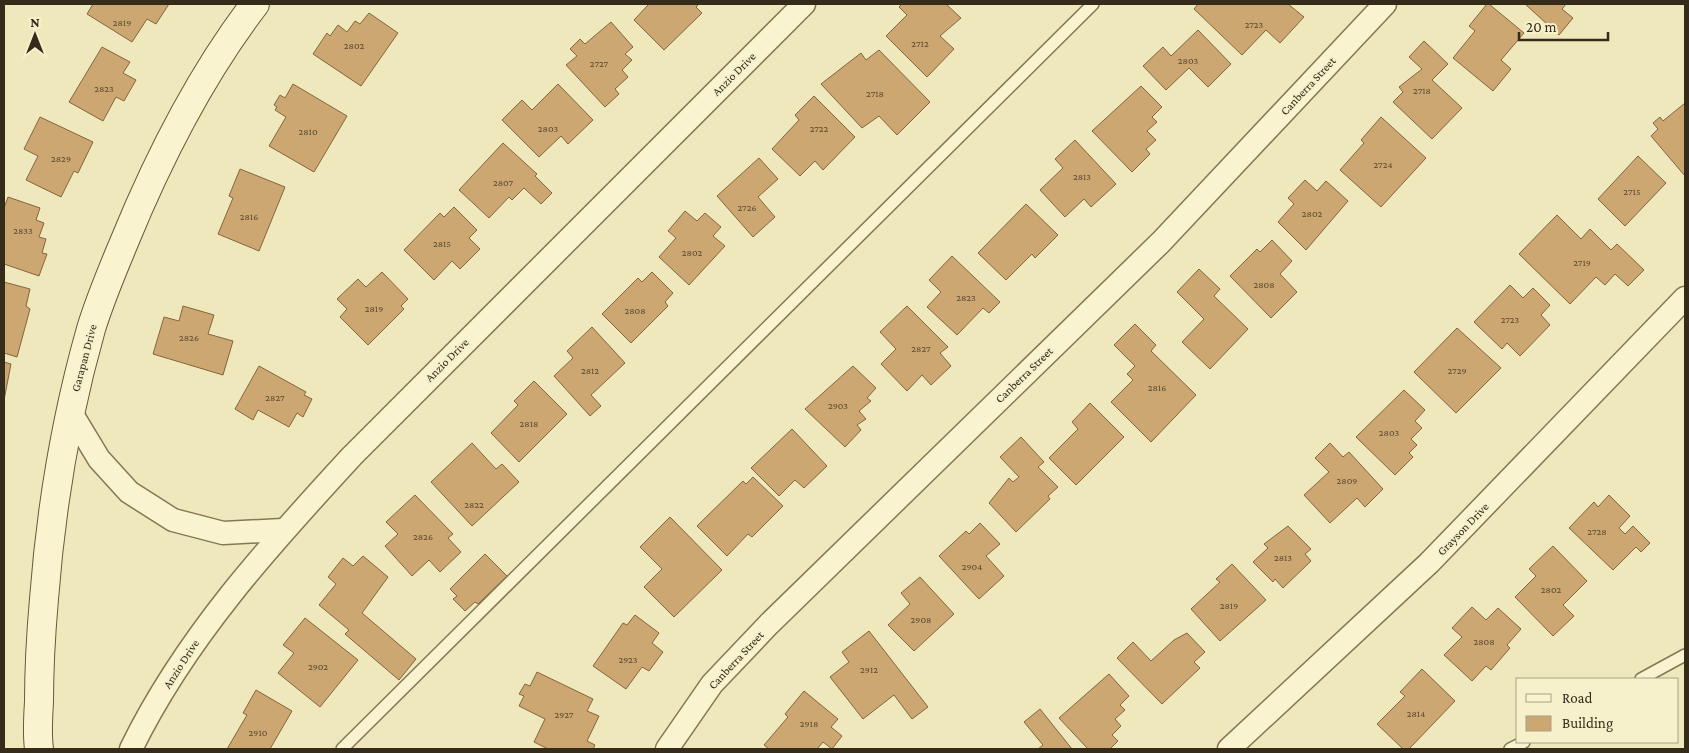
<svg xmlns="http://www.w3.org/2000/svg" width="1689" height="753" font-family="'Crimson Pro',serif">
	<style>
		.building { fill: #cda771; stroke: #85653b }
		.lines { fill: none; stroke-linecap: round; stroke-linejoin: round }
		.lane-casing { stroke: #857755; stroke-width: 14 }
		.street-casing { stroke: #857755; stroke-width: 25 }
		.secondary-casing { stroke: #675839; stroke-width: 30 }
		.lane { stroke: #f9f4cf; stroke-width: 11 }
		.street { stroke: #f9f4cf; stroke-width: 22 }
		.secondary { stroke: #f9f4cf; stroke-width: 28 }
		.labels { text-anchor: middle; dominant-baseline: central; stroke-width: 4; stroke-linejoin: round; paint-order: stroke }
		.number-label { font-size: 10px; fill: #5a4a30 }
		.street-label { font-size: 12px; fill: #342b1b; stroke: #f6f1cb }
	</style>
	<rect width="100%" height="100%" fill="#eee8bc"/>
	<g class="building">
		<polygon points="93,4 169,4 156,24 147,19 132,42 87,14"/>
		<polygon points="647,4 699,4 696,7 702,13 664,50 634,20 648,5"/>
		<polygon points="902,4 946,4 961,18 940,36 954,49 927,77 886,36 907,15 899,7"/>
		<polygon points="1198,4 1288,4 1304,17 1280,43 1266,30 1242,55 1194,9"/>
		<polygon points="1487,4 1489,4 1524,33 1501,60 1511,69 1493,91 1453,58 1475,31 1469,26"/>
		<polygon points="1525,4 1566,4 1562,9 1573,18 1559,35"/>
		<polygon points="369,13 398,33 361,86 313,54 327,33 330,36 338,25 347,32 355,21 360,24"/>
		<polygon points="611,22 633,47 625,54 632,60 622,70 628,77 615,89 619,94 605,107 566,65 577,56 570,49 580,39 585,44"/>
		<polygon points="1198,30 1231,64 1208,87 1189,68 1166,90 1143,66 1163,47 1171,56"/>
		<polygon points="1424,41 1448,64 1432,80 1462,108 1432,139 1393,102 1403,92 1399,87 1422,69 1409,57"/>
		<polygon points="102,47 130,62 123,73 136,80 124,101 116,97 103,121 69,102"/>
		<polygon points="879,50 930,102 897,135 879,116 862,128 821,84 861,53 866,60"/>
		<polygon points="293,84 347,116 314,172 269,146 286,117 275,110 277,107 274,105 280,95 285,98"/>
		<polygon points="558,84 593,120 568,144 561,136 539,157 502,120 522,100 532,110"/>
		<polygon points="1141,86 1162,107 1152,117 1157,122 1147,131 1156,140 1146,149 1150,154 1132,172 1092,131"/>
		<polygon points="814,96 855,137 823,170 815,161 800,176 772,149 799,120 795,115"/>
		<polygon points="1685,103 1685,176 1651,136 1658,129 1653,123 1660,117 1663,121"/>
		<polygon points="40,117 93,142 78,173 74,171 61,197 26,180 38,156 24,149"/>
		<polygon points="1381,117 1426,158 1381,207 1340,170 1364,143 1361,140"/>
		<polygon points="1075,140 1116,184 1091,207 1084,199 1065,217 1040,190 1063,168 1055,159"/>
		<polygon points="503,143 537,174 535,176 552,193 541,204 524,188 512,200 509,197 489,218 459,190"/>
		<polygon points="1638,156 1666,183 1625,226 1598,199"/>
		<polygon points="759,158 778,179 758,197 775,217 753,237 717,196"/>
		<polygon points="240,169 285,187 259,251 218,234 233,198 229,196"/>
		<polygon points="1305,180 1317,191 1326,181 1348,201 1306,250 1278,222 1294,204 1288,198"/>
		<polygon points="8,197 40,208 36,220 44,223 39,237 46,239 42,253 47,254 39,276 4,264 4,208"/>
		<polygon points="1026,204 1058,235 1035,258 1032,254 1006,280 978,253"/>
		<polygon points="454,207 477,230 469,238 480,249 460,269 452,261 434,280 404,250 440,213 444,217"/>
		<polygon points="685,211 697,221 705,213 721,227 713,236 725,246 689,285 659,257 676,238 668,231"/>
		<polygon points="1557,215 1581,239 1590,229 1611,250 1617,244 1644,270 1628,286 1615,274 1605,285 1596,277 1570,304 1519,254"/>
		<polygon points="1272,240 1292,261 1280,274 1297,292 1271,318 1230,276 1257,249 1260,252"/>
		<polygon points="952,256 1000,302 989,313 983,308 957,335 927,307 941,292 929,280"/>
		<polygon points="1199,269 1220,289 1214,296 1248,329 1210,369 1182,342 1204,319 1177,292"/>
		<polygon points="382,272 408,299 401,306 404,309 368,345 340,317 347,309 337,299 358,279 366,287"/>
		<polygon points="652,272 673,293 665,302 668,306 631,343 602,314 638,278 642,282"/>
		<polygon points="4,282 30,289 26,306 30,309 17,357 4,353"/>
		<polygon points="1510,285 1523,298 1533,288 1550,305 1541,315 1550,325 1520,356 1507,343 1502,349 1474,322"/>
		<polygon points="183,306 214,315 208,334 233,341 223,375 153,354 164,317 179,321"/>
		<polygon points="907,306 948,347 940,353 951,366 931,385 922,375 907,391 881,364 896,349 880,332"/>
		<polygon points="1135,324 1156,345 1151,351 1196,395 1151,442 1111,402 1133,380 1127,374 1135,366 1114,345"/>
		<polygon points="592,327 625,363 591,395 601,406 590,416 554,376 573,358 567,351"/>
		<polygon points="1457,328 1501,368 1456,413 1414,372"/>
		<polygon points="4,362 11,364 4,400"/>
		<polygon points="259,366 306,392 304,395 312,399 303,417 297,413 289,427 258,410 253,420 235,409"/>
		<polygon points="853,366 876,388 867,398 871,401 859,411 866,419 857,425 861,430 845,447 805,409"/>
		<polygon points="534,381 567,414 519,462 491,433 518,405 514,401"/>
		<polygon points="1404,390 1425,410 1415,421 1422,428 1411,439 1417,445 1409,453 1413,457 1395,475 1356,437"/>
		<polygon points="1090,403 1124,437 1076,485 1049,458 1078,429 1072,422"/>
		<polygon points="792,429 827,466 804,488 795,480 779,496 751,468"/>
		<polygon points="1021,437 1044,462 1038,467 1058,487 1048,496 1050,499 1016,532 989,503 1009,478 1013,482 1019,477 1000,457"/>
		<polygon points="472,443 496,469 502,464 519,482 472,526 431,482"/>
		<polygon points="1330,443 1343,457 1349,452 1383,489 1365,507 1357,498 1330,523 1304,495 1329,472 1315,458"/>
		<polygon points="753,477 783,506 752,537 748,534 727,556 697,526 743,481 746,484"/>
		<polygon points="415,495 453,534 448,538 461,552 440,572 429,560 412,576 385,546 398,534 386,522"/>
		<polygon points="1609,495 1630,516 1619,528 1625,534 1633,526 1650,543 1641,552 1636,547 1613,570 1569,528 1594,502 1598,507"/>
		<polygon points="670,517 722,570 674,617 644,587 662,569 640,547"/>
		<polygon points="980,523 1000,544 986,556 1004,576 979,599 939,556 966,531 969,534"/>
		<polygon points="1288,526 1311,549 1305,554 1311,561 1283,588 1275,579 1273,582 1253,562 1268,548 1264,544"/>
		<polygon points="1553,546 1587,581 1563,605 1574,616 1553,636 1515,597 1536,576 1529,569"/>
		<polygon points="485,554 507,576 478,604 475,602 465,611 453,599 457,596 450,589"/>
		<polygon points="363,556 388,577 362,613 416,659 399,680 345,634 349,630 319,605 336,584 328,577 343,558 353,566"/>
		<polygon points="1232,564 1266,600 1220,641 1191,609 1220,582 1216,579"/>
		<polygon points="920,577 954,614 914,651 888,625 910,604 901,593"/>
		<polygon points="1472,607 1486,620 1498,608 1521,629 1507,645 1510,648 1491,670 1486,666 1472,681 1444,655 1462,637 1452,628"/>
		<polygon points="635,615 659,633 652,643 663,652 649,671 642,667 626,689 593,666 623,623 627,625"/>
		<polygon points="305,618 358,660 320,707 278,673 294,653 283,645"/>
		<polygon points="869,631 928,707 912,719 894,695 863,719 830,677 849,662 842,652"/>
		<polygon points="1187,633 1205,652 1194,662 1200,668 1162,704 1117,658 1133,642 1151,661 1174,640"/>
		<polygon points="1422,669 1455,701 1409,749 1403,749 1377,724 1405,696 1400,692"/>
		<polygon points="537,672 593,699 587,711 599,716 587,741 595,745 593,749 548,749 534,742 545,719 519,706 524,696 519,694 525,684 530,686"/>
		<polygon points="1109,674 1129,696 1120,705 1125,710 1115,719 1121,726 1112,735 1118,741 1110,749 1088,749 1059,718"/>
		<polygon points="256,690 292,711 270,749 227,749 247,715 243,713"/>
		<polygon points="804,691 838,719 831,727 842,736 832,749 823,742 817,749 769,749 764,745 788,717 785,714"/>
		<polygon points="1040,709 1072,749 1038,749 1043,745 1024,722"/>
	</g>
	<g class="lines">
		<g class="lane-casing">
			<g id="lane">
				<polyline points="1641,679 1685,655"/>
				<polyline points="342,749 1093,4"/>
				<polyline points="1510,749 1524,742"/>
			</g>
		</g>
		<g class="street-casing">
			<g id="street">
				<polyline points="70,411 99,459 129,492 173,520 223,533 283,530"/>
				<path d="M131,749C185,638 269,546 352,456L804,4"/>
				<polyline points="667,749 712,684 769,624 1161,242 1385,4"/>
				<polyline points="1229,749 1429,563 1685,298"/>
			</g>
		</g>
		<g class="secondary-casing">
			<path id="secondary" d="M39,749C37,734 38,717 39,702C39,667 41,633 44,599C51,507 66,417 91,329C100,299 113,269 125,240C159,157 200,76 255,4"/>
		</g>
		<use href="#lane" class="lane"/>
		<use href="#street" class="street"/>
		<use href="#secondary" class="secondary"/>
	</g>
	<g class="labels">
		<g class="number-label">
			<text x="122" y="22">2819</text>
			<text x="1254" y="24">2723</text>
			<text x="920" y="43">2712</text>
			<text x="354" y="45">2802</text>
			<text x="1188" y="60">2803</text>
			<text x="599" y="63">2727</text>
			<text x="104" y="88">2823</text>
			<text x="1422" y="90">2718</text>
			<text x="875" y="93">2718</text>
			<text x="548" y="128">2803</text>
			<text x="819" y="128">2722</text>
			<text x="308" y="131">2810</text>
			<text x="61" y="158">2829</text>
			<text x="1383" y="164">2724</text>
			<text x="1082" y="176">2813</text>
			<text x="503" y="182">2807</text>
			<text x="1632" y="191">2715</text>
			<text x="747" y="207">2726</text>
			<text x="1312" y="213">2802</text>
			<text x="249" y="216">2816</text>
			<text x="23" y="230">2833</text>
			<text x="442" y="243">2815</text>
			<text x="692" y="252">2802</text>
			<text x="1582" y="262">2719</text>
			<text x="1264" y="284">2808</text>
			<text x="966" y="297">2823</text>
			<text x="374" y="308">2819</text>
			<text x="635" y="310">2808</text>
			<text x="1510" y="319">2723</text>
			<text x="189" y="337">2826</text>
			<text x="921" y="348">2827</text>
			<text x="590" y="370">2812</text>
			<text x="1457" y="370">2729</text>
			<text x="1157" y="387">2816</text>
			<text x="275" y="397">2827</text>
			<text x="838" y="405">2903</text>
			<text x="529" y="423">2818</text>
			<text x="1389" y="432">2803</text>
			<text x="1347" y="480">2809</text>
			<text x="474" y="504">2822</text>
			<text x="1597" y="531">2728</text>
			<text x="423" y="536">2826</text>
			<text x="1283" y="557">2813</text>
			<text x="972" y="566">2904</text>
			<text x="1551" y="589">2802</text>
			<text x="1229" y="605">2819</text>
			<text x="921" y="619">2908</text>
			<text x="1484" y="641">2808</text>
			<text x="628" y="659">2923</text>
			<text x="318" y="666">2902</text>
			<text x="869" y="669">2912</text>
			<text x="1416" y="713">2814</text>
			<text x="564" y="714">2927</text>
			<text x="809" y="723">2918</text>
			<text x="258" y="732">2910</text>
		</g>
		<g class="street-label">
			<text transform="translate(734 74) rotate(-45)">Anzio Drive</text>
			<text transform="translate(1308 86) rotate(-47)">Canberra Street</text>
			<text transform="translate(84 358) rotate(-75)">Garapan Drive</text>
			<text transform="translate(447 360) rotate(-45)">Anzio Drive</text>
			<text transform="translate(1024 375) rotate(-44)">Canberra Street</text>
			<text transform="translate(1463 529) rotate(-46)">Grayson Drive</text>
			<text transform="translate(736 660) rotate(-47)">Canberra Street</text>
			<text transform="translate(181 664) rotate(-57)">Anzio Drive</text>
		</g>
	</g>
	<rect width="1689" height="753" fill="none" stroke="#342b1b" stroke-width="10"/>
	<rect x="1516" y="678" width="162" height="65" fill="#f6f1cb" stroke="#a8a285"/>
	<rect x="1526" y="694" width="25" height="8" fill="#f9f4cf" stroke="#a8a285"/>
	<text x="1562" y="703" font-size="15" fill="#342b1b">Road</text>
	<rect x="1526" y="716" width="25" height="15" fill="#cda771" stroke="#a8a285"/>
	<text x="1562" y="728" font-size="15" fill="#342b1b">Building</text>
	<g transform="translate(35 35)" stroke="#f6f1cb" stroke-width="4" paint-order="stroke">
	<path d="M0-4L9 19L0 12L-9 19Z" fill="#342b1b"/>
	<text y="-8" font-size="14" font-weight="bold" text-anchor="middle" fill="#342b1b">N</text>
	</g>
	<path d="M1519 32v8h89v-8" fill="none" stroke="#342b1b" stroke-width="2.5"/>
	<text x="1526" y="32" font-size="15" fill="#342b1b" stroke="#f6f1cb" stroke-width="4" paint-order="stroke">20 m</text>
</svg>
